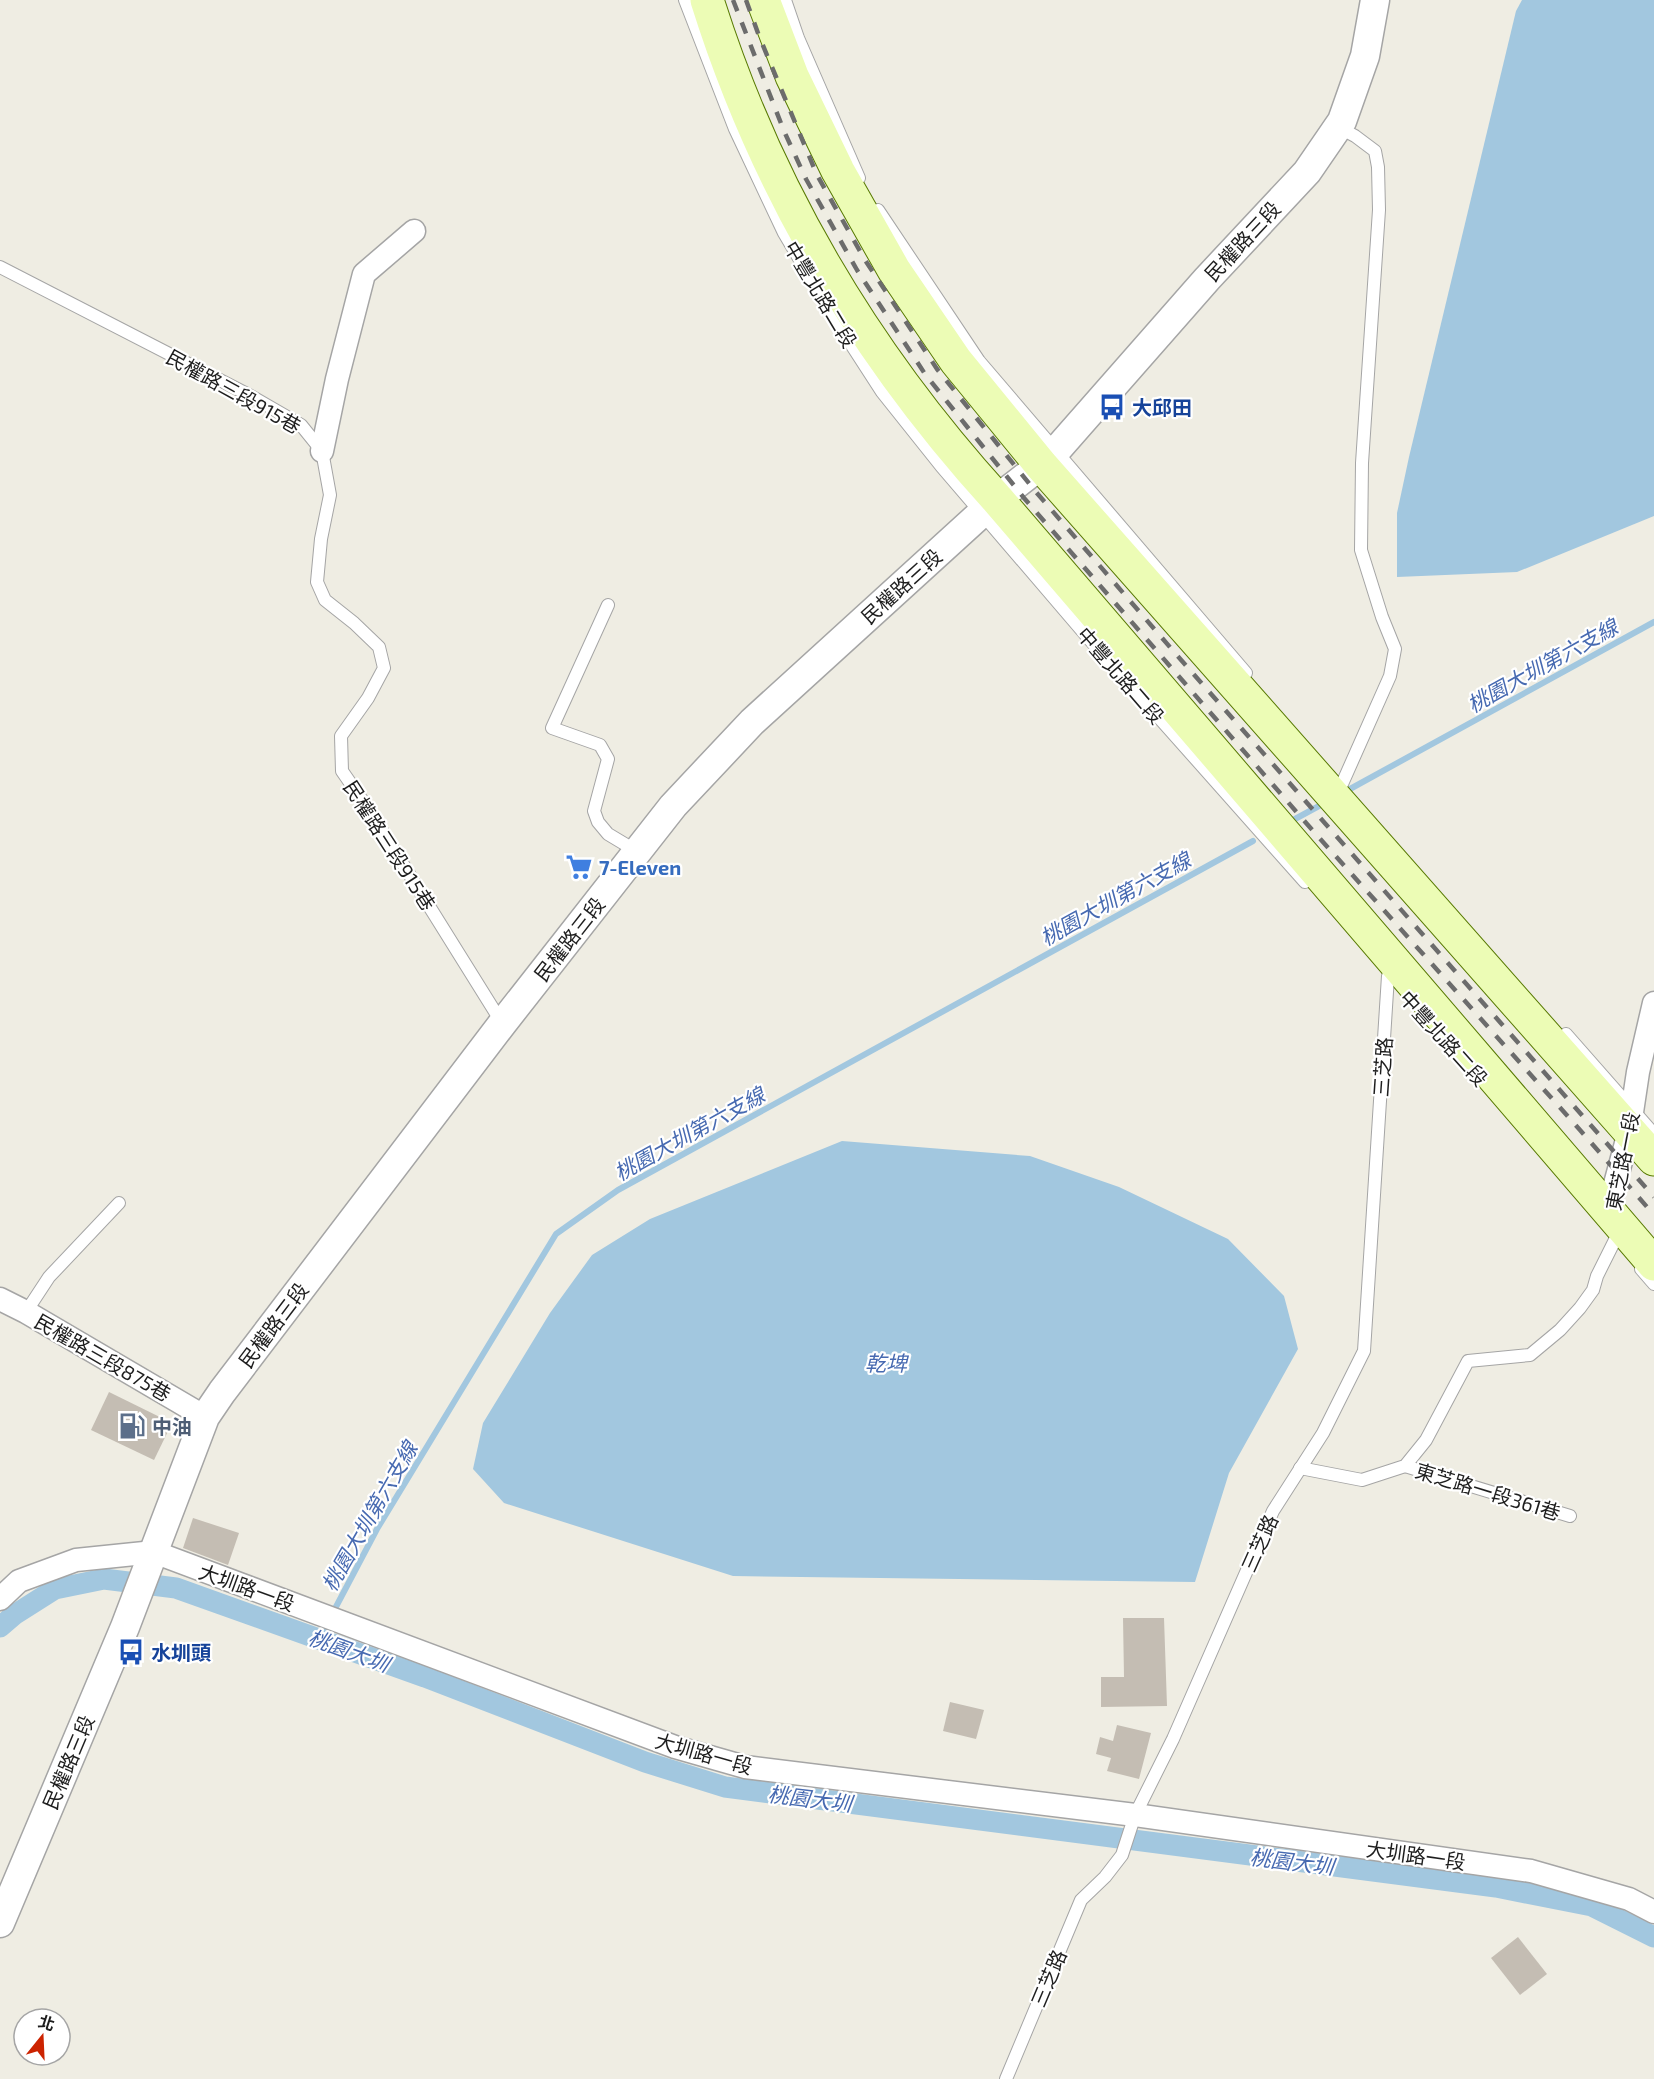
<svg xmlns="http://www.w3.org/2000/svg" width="1654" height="2079" font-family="'Exo 2','Noto Sans TC',sans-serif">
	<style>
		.water { fill: #a2c7df }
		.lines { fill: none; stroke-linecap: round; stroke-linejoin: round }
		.stream { stroke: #a2c7df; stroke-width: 6 }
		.canal { stroke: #a2c7df; stroke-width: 21 }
		.building { fill: #c4bdb3 }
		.service-casing { stroke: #a5a5a5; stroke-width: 14 }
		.minor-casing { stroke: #a5a5a5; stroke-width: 25 }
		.tertiary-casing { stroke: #a5a5a5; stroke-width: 31 }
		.secondary-casing { stroke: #577901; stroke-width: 35 }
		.service { stroke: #fff; stroke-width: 12 }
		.minor { stroke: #fff; stroke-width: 22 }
		.tertiary { stroke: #fff; stroke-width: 28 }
		.secondary { stroke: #ecfcb5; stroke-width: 33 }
		.rail { stroke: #6c6c6c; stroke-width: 4.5; stroke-dasharray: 12 12; stroke-linecap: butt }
		.labels { text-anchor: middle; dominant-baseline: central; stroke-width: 4.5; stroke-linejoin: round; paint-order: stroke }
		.street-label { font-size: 20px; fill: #1e1e1e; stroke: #fff }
		.transit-label { font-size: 20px; font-weight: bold; fill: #164399; stroke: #fff; text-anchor: start }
		.shop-label { font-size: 20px; font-weight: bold; fill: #366cbe; stroke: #fff; text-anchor: start }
		.service-label { font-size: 20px; font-weight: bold; fill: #4e5e75; stroke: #fff; text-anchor: start }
		.water-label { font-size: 21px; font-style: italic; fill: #476ab1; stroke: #fff }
	</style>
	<rect width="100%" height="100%" fill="#efede3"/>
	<g class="water">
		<polygon points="1522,0 1654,0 1654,516 1517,572 1397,577 1397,513 1409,457 1516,11"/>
		<polygon points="842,1141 1030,1156 1119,1187 1228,1239 1284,1296 1298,1349 1229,1473 1195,1582 733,1576 504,1503 473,1469 483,1423 550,1313 592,1255 650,1219"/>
	</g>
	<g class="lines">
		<g class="stream">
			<polyline points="1350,789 1654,622"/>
			<polyline points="1295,819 1319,806"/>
			<polyline points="319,1639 377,1529 556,1234 618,1190 1253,841"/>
		</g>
		<polyline class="canal" points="0,1627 14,1615 55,1589 104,1579 176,1588 425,1677 645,1762 725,1787 1496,1887 1592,1906 1654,1937"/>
	</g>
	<g class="building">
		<polygon points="109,1392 172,1423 154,1460 91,1430"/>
		<polygon points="193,1518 239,1533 228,1565 183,1548"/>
		<polygon points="1123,1618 1164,1618 1167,1706 1101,1707 1101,1677 1124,1677"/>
		<polygon points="950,1702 984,1710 976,1739 943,1731"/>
		<polygon points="1117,1725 1151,1733 1139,1779 1107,1771 1111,1758 1096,1754 1100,1737 1113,1741"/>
		<polygon points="1518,1937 1547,1974 1520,1995 1491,1958"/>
	</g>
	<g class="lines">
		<g class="service-casing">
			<g id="service">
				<polyline points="685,0 735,129 784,233 838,324 882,392 941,466 1090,640 1305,882"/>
				<polyline points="785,0 798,38 859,178"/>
				<polyline points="1338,127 1355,136 1375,151 1378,167 1379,210 1362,463 1361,550 1382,617 1395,649 1390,676 1342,784"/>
				<polyline points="878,210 979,361 1246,673"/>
				<polyline points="0,267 249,395 301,425 322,451 330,495 321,539 317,582 325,600 354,623 379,647 384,668 368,698 341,736 342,771 371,813 502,1023"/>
				<polyline points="608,605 552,728 600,745 608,759 594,811 598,822 608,834 638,852"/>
				<polyline points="1566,1034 1654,1134"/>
				<polyline points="1641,1269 1654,1284"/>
				<polyline points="26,1312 49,1277 119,1203"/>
				<polyline points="1405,1466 1570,1516"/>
				<polyline points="1300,1468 1362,1480 1405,1466 1426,1440 1468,1361 1530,1355 1560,1330 1580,1308 1593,1290 1597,1276 1616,1238"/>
				<polyline points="1006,2079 1081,1900 1105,1877 1122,1855 1135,1815 1173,1739 1273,1511 1323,1433 1364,1351 1388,976"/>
			</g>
		</g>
		<g class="minor-casing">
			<g id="minor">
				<polyline points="322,451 337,379 364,274 414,231"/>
				<polyline points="1611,1221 1608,1210 1629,1132 1638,1072 1654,1003"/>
				<polyline points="0,1299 26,1312 205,1417"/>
				<polyline points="0,1599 19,1581 76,1560 154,1552 675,1747 745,1767 1135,1815 1531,1871 1629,1899 1654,1912"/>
			</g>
		</g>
		<g class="tertiary-casing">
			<polyline id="tertiary" points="0,1923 125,1627 205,1417 222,1392 502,1024 673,806 752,722 997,499 1041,465 1055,452 1207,279 1307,172 1342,121 1365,56 1375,0"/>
		</g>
		<g class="secondary-casing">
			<g id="secondary">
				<path d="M707,0C766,188 865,354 997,499L1654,1264"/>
				<polyline points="763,0 792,76 838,171 894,270 956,361 1041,465 1654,1159"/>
			</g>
		</g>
		<use href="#service" class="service"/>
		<use href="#minor" class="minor"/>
		<use href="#tertiary" class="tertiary"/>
		<use href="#secondary" class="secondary"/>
		<g class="rail">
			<polyline points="733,0 784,131 806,179 857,270 925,374 1024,498 1307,824 1580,1130 1654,1215"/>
			<polyline points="746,0 759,36 817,175 865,260 937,369 1036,492 1175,653 1654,1197"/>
		</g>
	</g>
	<defs>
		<g id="bus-bare" transform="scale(2.07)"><path d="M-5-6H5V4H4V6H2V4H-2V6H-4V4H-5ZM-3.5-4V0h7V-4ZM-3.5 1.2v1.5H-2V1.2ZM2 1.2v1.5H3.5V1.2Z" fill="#1a4fb4" stroke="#fff" stroke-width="2.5" paint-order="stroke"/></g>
		<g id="supermarket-bare" transform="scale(2.07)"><path d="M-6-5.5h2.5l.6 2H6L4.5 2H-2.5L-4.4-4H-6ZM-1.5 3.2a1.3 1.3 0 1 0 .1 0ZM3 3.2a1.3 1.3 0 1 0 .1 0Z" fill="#3f7fe0" stroke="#fff" stroke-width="2.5" paint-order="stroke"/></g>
		<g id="fuel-bare" transform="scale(2.07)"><path d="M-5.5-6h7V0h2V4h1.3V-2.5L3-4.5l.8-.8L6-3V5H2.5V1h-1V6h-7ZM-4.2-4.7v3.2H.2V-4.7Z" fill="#5c6f8a" stroke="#fff" stroke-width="2.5" paint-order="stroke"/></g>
	</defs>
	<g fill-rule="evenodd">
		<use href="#bus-bare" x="1112" y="407"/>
		<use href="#supermarket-bare" x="579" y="867"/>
		<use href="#fuel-bare" x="132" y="1426"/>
		<use href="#bus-bare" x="131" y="1652"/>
	</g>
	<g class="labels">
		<g class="street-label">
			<text transform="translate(1242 241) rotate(-47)">民權路三段</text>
			<text transform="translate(821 294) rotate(59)">中豐北路二段</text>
			<text transform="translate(234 391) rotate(29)">民權路三段915巷</text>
			<text transform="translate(901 586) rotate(-42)">民權路三段</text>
			<text transform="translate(1121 675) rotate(49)">中豐北路二段</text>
			<text transform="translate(390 845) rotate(57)">民權路三段915巷</text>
			<text transform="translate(569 939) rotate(-52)">民權路三段</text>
			<text transform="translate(1444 1038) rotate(48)">中豐北路二段</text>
			<text transform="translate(1382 1067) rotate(-86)">三芝路</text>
			<text transform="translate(1622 1161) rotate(-79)">東芝路一段</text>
			<text transform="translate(273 1325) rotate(-53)">民權路三段</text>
			<text transform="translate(103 1357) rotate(30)">民權路三段875巷</text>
			<text transform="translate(1488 1491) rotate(17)">東芝路一段361巷</text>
			<text transform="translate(1259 1543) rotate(-66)">三芝路</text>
			<text transform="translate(247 1587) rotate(20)">大圳路一段</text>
			<text transform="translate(704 1753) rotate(16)">大圳路一段</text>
			<text transform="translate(68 1762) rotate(-67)">民權路三段</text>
			<text transform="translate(1416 1855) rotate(8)">大圳路一段</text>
			<text transform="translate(1048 1978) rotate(-67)">三芝路</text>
		</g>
		<g class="transit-label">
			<text x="1132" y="407">大邱田</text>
			<text x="151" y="1652">水圳頭</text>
		</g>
		<g class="shop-label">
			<text x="599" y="867">7-Eleven</text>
		</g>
		<g class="service-label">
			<text x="152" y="1426">中油</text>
		</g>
		<g class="water-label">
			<text transform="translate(1542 665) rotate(-29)">桃園大圳第六支線</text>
			<text transform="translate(1115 898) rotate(-29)">桃園大圳第六支線</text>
			<text transform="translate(689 1133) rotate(-29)">桃園大圳第六支線</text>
			<text x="886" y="1362">乾埤</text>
			<text transform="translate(369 1516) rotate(-60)">桃園大圳第六支線</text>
			<text transform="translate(349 1650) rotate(20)">桃園大圳</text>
			<text transform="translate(810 1798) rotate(7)">桃園大圳</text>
			<text transform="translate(1292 1861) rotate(7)">桃園大圳</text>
		</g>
	</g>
	<g transform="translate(42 2037) rotate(18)"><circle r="28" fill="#ffffff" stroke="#a5a5a5" stroke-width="1.5"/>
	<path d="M0-4.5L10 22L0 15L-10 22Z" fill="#cc2300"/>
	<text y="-9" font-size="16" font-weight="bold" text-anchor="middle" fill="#1e1e1e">北</text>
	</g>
</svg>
